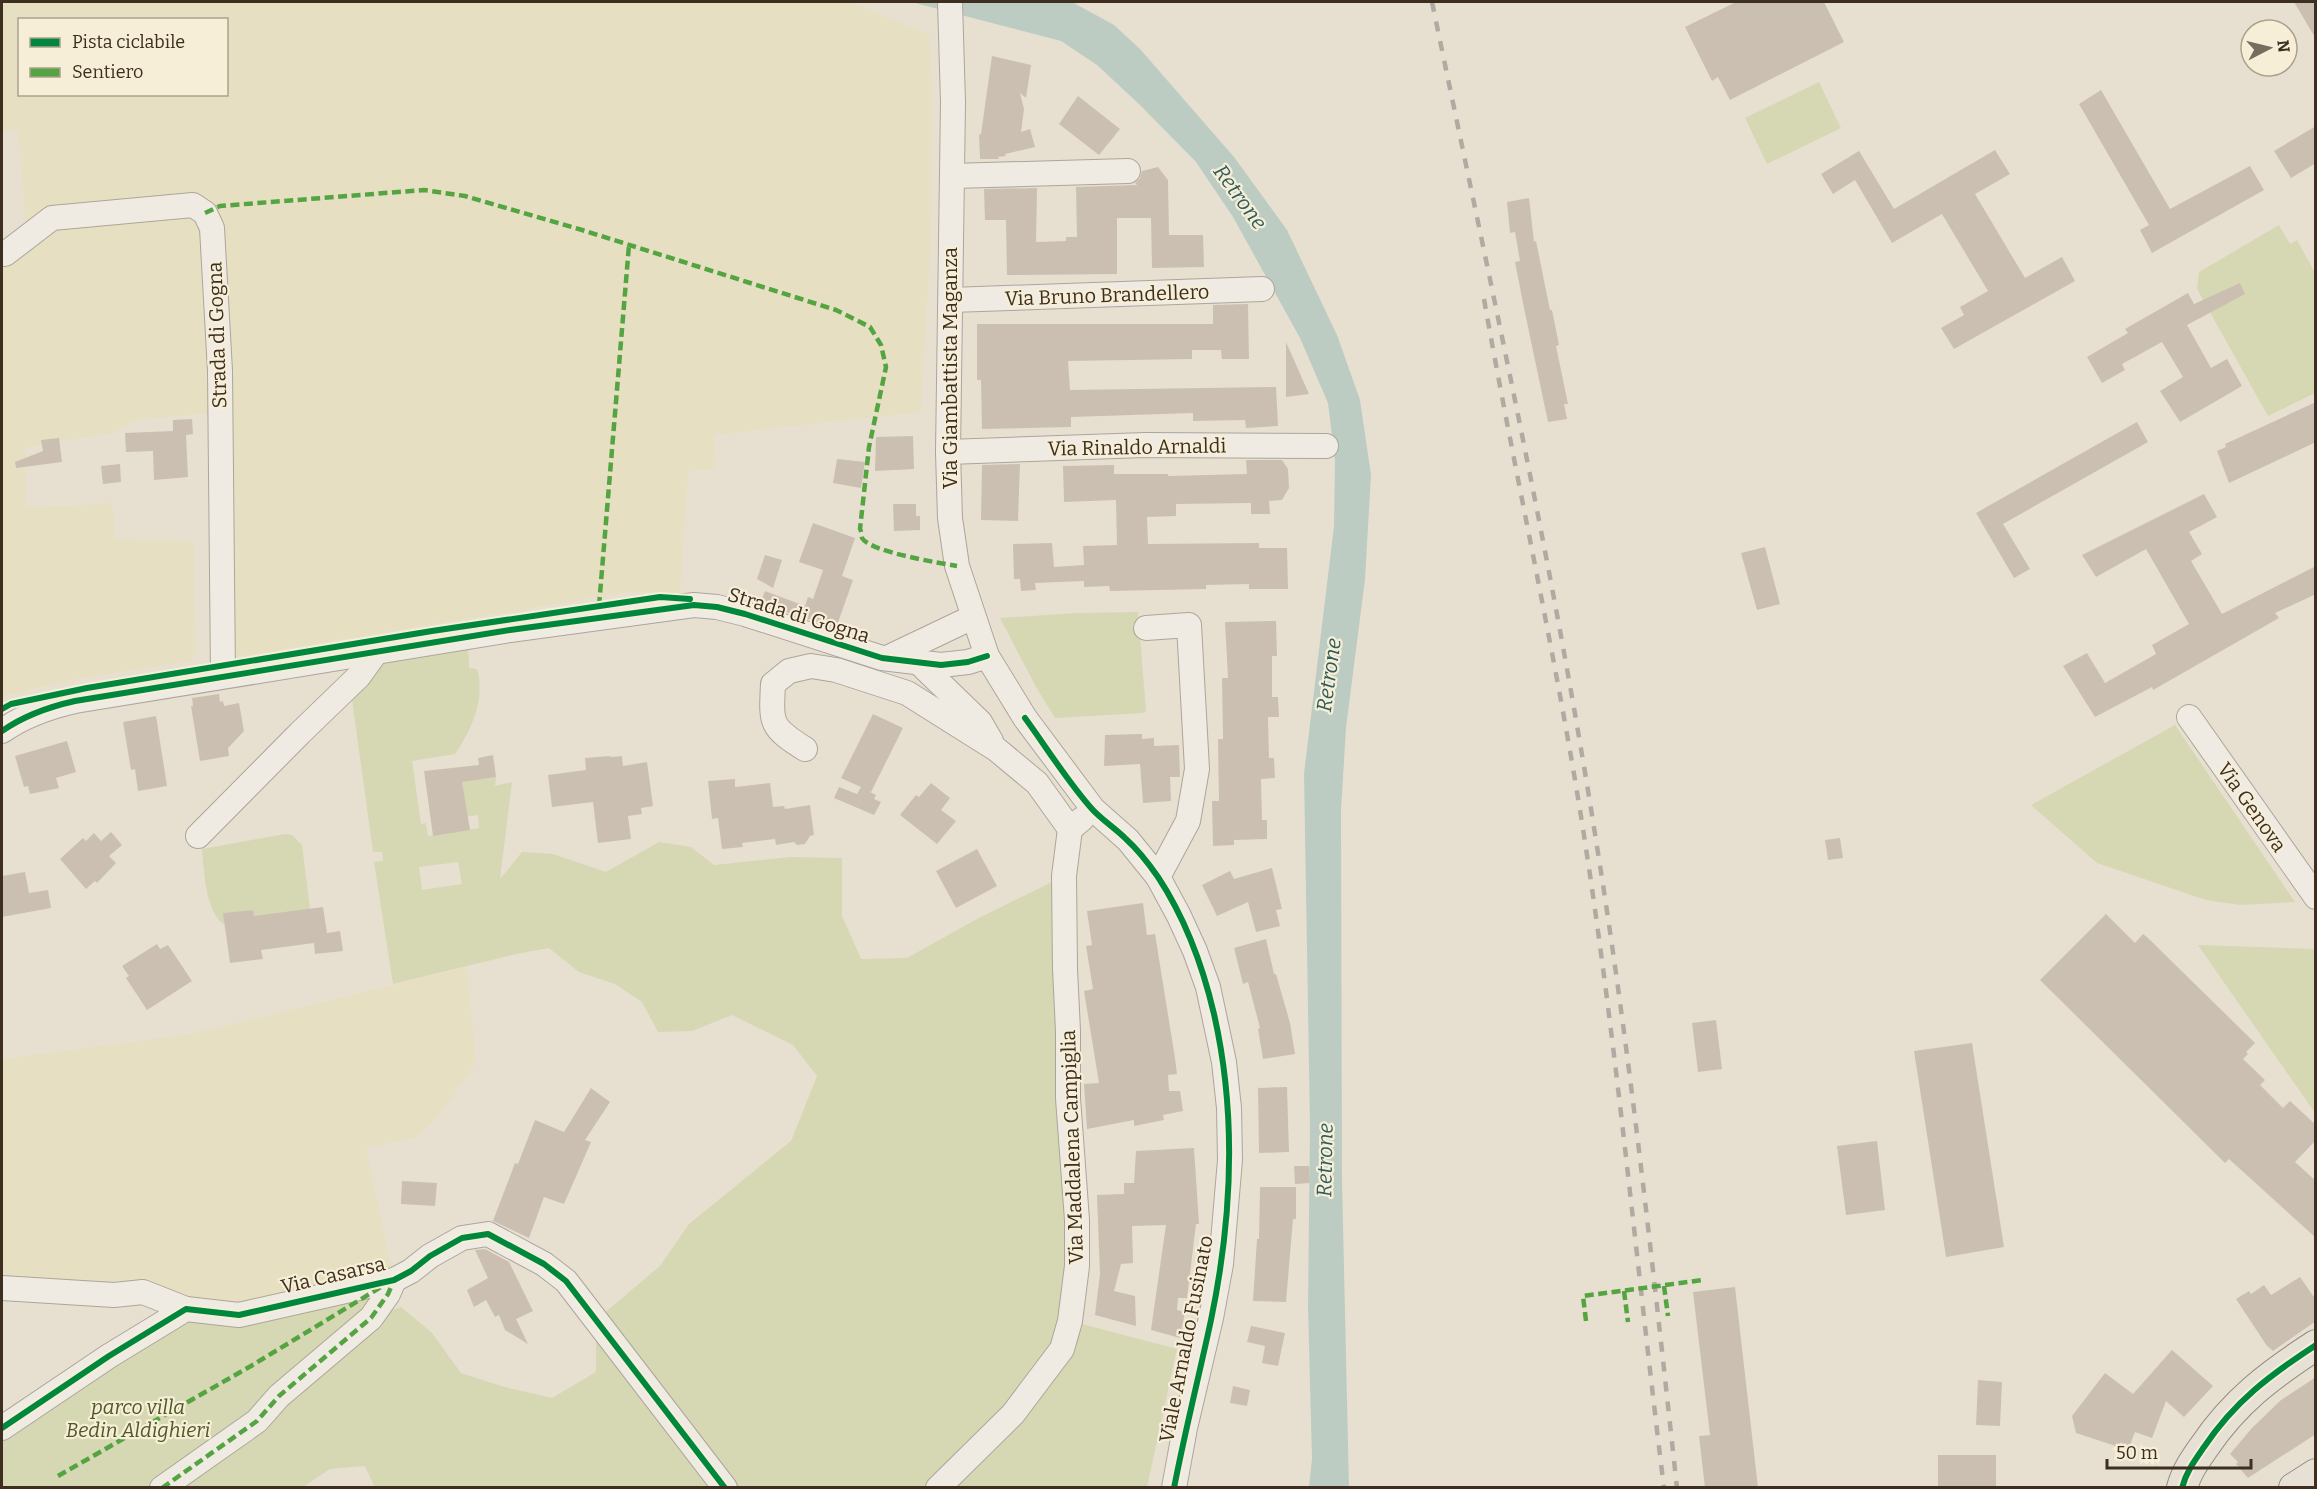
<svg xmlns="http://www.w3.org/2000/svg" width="2317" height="1489" font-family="Bitter,serif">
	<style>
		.farmland { fill: #e6dfc2; fill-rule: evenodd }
		.green { fill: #d6d7b3; fill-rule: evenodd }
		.water { fill: #bcccc2 }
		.building { fill: #cbbfb2 }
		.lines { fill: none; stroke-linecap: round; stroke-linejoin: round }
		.minor-casing { stroke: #ada599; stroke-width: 26 }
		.major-casing { stroke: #928b80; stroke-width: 32 }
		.minor { stroke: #efebe3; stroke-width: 24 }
		.major { stroke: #e6e1d4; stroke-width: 30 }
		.rail { stroke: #afaaa2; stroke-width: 4.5; stroke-dasharray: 10 10; stroke-linecap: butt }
		.quiet { stroke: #54a441; stroke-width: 4.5; stroke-dasharray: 9 4.5; stroke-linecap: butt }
		.cycleway-casing { stroke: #f7eed8; stroke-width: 10 }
		.cycleway { stroke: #00873e; stroke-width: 6 }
		.labels { text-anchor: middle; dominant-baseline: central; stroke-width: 4.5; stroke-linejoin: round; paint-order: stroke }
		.street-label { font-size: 20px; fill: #3d2e20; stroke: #f7eed8 }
		.park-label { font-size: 20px; font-style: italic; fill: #4d5a26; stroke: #f7eed8 }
		.water-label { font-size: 21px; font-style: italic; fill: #2f5d5a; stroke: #f7eed8 }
	</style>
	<rect width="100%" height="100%" fill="#e7e0d1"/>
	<g class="farmland">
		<path d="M2,2H852L929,35L932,85L931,237L921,412L713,435L717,470L688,471L680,593L629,592L222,659L220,412L137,420L113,433L26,447L25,508L112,503L115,539L193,541L196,652L192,661L76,679L8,695L2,699V254L27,236L18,131L2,130ZM20,20H226V94H20Z"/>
		<polygon points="467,967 476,1063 437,1118 415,1138 366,1148 394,1280 270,1306 2,1288 2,1059 191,1034"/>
	</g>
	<g class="green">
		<polygon points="1819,82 1841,128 1767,164 1745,118"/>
		<polygon points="2279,225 2290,244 2297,240 2315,273 2315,393 2268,416 2197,289 2199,272"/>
		<polygon points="1138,612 1146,711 1143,713 1055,718 1036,687 1000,618 1078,613"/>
		<path d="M468,641L469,668L477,669C486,698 471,731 455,754L412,761L421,824L426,823L428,836L479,828L478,815L465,817L461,775L481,779L496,777L495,786L512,782L500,879L522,852L553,854L606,872L659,842L691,847L714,865L790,857L842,858V916L861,959L907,958L977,919L1064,876L1070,1321L1177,1349L1147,1487L375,1488L365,1466L330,1469L303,1487L2,1488V1428L186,1309L239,1315L394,1280L372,1317L401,1307L432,1333L461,1373L501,1386L552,1398L596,1372V1320L660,1266L689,1224L791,1141L817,1076L793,1045L732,1015L692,1031L658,1032L642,1002L615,984L579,972L549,948L516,954L393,984L374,862L383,861L382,852H373L350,685L379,655ZM458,862L462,884L422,890L419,867Z"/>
		<polygon points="2175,725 2295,902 2240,905 2206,900 2097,863 2031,805"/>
		<path d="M285,834L292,835L302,845L310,909L256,928L253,910L224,913L225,925C205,913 204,870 202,849Z"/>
		<polygon points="2198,945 2315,949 2315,1113"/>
	</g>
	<polygon class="water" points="911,2 1072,2 1114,25 1140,49 1234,157 1287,230 1337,335 1360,400 1371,475 1365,579 1346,728 1341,810 1342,1181 1349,1487 1309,1487 1312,1459 1308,1307 1310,1126 1304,774 1334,526 1335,460 1328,403 1300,338 1233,217 1196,162 1140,105 1097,65 1061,41"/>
	<g class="building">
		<polygon points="1736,2 1824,2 1844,42 1730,100 1718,77 1712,81 1685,27"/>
		<polygon points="2294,2 2316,2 2316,39"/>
		<polygon points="992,56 1031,65 1026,98 1020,93 1024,109 1021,132 1030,129 1035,147 1005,154 1006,156 998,157 999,159 980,159 979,135 981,134"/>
		<polygon points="2101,90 2170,209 2250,166 2264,190 2152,253 2140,230 2149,225 2079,104"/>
		<polygon points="1078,96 1120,129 1099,155 1059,124"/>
		<polygon points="2316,126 2316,163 2291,178 2274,151"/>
		<polygon points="1995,150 2010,174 1975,194 2025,278 2062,257 2075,281 1954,349 1941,328 1964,315 1960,307 1988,291 1942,214 1892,243 1855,180 1833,194 1821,174 1859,151 1894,209"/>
		<polygon points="1158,167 1168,180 1169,235 1203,235 1204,267 1152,268 1151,218 1117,218 1117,274 1007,275 1006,220 985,220 984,189 1037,188 1036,242 1066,241 1066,237 1077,237 1076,187 1137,185 1135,183 1140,178 1142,171"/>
		<polygon points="1529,198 1534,242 1536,241 1550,310 1552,310 1559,345 1556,346 1568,404 1564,404 1567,419 1548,422 1524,308 1515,262 1520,261 1515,232 1510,233 1507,202"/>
		<polygon points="2240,283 2245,294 2187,325 2211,368 2227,359 2242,386 2180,422 2160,391 2183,377 2162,342 2122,364 2125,370 2102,383 2087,357 2128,333 2125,329 2188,293 2194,304"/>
		<polygon points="1248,304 1249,359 1222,359 1221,350 1192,350 1192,359 1068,361 1070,390 1276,387 1278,426 1246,428 1245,420 1193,421 1193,413 1071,417 1071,427 982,429 981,380 977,380 977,324 1213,324 1213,305"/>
		<polygon points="1286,342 1309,394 1286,397"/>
		<polygon points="2316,402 2316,442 2229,483 2217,451 2226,447 2225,444"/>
		<polygon points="192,419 193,434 186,435 188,477 154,480 153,451 126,452 125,433 173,431 173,420"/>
		<polygon points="2137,422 2148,442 2003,524 2030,569 2014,578 1976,513"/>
		<polygon points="913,436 914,469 875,471 876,437"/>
		<polygon points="59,438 62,462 16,468 15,462 43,451 41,440"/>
		<polygon points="837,459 865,462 861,488 833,483"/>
		<polygon points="1246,460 1282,460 1288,469 1289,488 1282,500 1269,501 1270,514 1251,514 1251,503 1176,504 1176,516 1147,517 1148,544 1259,543 1259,548 1287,548 1288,589 1249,589 1249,584 1206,585 1206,589 1110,591 1109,586 1084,587 1084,581 1035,583 1036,590 1021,591 1020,579 1014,579 1013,544 1052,543 1054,567 1084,565 1083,546 1117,545 1116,500 1064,502 1063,466 1114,465 1114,474 1168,474 1168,476 1247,474"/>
		<polygon points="120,464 121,482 103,484 101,466"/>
		<polygon points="1020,464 1018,521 981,520 982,465"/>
		<polygon points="2204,494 2217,517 2189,532 2202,554 2191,561 2222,614 2316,566 2316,594 2275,613 2279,618 2153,690 2152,687 2095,717 2063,666 2087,653 2105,683 2156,654 2152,645 2189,624 2146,549 2096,577 2082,555"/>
		<polygon points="893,504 916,504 916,516 920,516 920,530 894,531"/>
		<polygon points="813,523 855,538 842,576 853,580 836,628 760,604 765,591 805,606 808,597 813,599 823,570 799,562"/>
		<polygon points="1765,547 1780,604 1757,610 1741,553"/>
		<polygon points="765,555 782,560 773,588 757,579"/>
		<polygon points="1276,621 1277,656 1272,656 1272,697 1278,697 1279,717 1268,717 1269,758 1274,758 1275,778 1261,779 1262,820 1267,820 1267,839 1234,840 1234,845 1213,846 1212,801 1219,801 1218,739 1223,739 1222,678 1228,678 1225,622"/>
		<polygon points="219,694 220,702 223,701 224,706 239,703 244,731 228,748 229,756 200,761 191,706 193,706 192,698"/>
		<polygon points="873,714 903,728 871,792 868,791 876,795 874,799 881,802 874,815 834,798 839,787 857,794 861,787 841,778"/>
		<polygon points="156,716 167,786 138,791 135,769 131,770 123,722"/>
		<polygon points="1142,734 1142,739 1154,738 1154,746 1179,745 1180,777 1170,777 1171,801 1143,803 1140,764 1104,766 1105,735"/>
		<polygon points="67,741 76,772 56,778 59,788 30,794 28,786 24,787 15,756"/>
		<polygon points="493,755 496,777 462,782 470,830 433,836 424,771 479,765 478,758"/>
		<polygon points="610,756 611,757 622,756 623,766 647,762 653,806 641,808 642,814 628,816 631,839 598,843 593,802 552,807 548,775 586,770 585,758"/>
		<polygon points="735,779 735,787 770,783 773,807 784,806 785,809 810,805 814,835 810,836 805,844 797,845 794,842 776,845 775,839 742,843 743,847 722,849 718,818 712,819 708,781"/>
		<polygon points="931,783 950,798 941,810 956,821 937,844 900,815 916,795 919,797"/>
		<polygon points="111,832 122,845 109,856 116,863 97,883 95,881 86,889 60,859 83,838 86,841 94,833 101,841"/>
		<polygon points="1840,838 1843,858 1828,860 1825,840"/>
		<polygon points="977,849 997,886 956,908 936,871"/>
		<polygon points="1272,868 1282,909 1276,910 1280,926 1256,932 1248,902 1217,916 1202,885 1230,871 1234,879"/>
		<polygon points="25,872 29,893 48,890 51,908 2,917 2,876"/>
		<polygon points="1143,903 1147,935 1155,934 1175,1058 1177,1074 1168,1075 1169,1091 1180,1091 1183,1111 1163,1115 1164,1120 1134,1126 1134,1120 1087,1129 1084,1084 1099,1083 1084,991 1093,989 1086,946 1092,945 1087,911"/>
		<polygon points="323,907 327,933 340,931 343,951 315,954 314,943 261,950 263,959 230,963 223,913 253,910 254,916"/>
		<polygon points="2106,914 2135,943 2143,934 2148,938 2255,1043 2246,1052 2248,1054 2243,1059 2265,1080 2260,1085 2283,1108 2290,1101 2316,1125 2316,1140 2295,1162 2316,1181 2316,1238 2229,1159 2225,1163 2040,980"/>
		<polygon points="1266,939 1274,974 1276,974 1290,1023 1295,1054 1263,1059 1258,1029 1260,1028 1248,982 1243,984 1234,948"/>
		<polygon points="157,944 160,949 168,945 192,981 147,1010 126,978 129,976 122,966"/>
		<polygon points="1716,1020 1722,1069 1698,1072 1692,1023"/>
		<polygon points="1972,1043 2004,1247 1946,1257 1914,1051"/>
		<polygon points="1287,1087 1289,1152 1259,1153 1258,1088"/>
		<polygon points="591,1088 610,1102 585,1140 591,1142 564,1204 544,1197 529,1238 493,1221 515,1163 518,1164 535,1120 564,1132"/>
		<polygon points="1877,1141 1885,1210 1846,1215 1837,1146"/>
		<polygon points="1194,1148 1199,1224 1196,1224 1187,1298 1178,1298 1177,1310 1185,1312 1180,1338 1151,1330 1166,1225 1132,1226 1133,1263 1121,1264 1114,1291 1135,1296 1136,1326 1095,1315 1100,1274 1097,1195 1124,1194 1124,1183 1134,1183 1136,1151"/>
		<polygon points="1294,1166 1309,1166 1310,1183 1295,1184"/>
		<polygon points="402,1181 437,1183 435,1206 401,1204"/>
		<polygon points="1260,1187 1296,1187 1296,1219 1293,1219 1286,1302 1253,1301 1257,1239 1259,1239"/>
		<polygon points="485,1249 509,1262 533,1311 516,1319 528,1344 505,1330 499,1315 495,1317 486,1300 474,1307 467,1290 488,1278 475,1250"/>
		<polygon points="2300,1277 2316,1300 2316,1321 2273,1351 2267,1346 2236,1299 2249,1291 2251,1294 2264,1285 2271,1295"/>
		<polygon points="1735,1287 1758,1488 1705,1488 1699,1436 1710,1435 1693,1292"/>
		<polygon points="1251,1326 1285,1333 1278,1366 1262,1363 1265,1346 1247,1342"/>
		<polygon points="2172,1350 2213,1386 2184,1417 2166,1401 2152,1438 2135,1432 2128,1450 2076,1433 2072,1416 2105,1373 2133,1394"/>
		<polygon points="2316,1377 2316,1434 2248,1478 2236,1464 2238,1462 2230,1454 2252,1428 2281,1400"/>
		<polygon points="1978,1380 2002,1382 2000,1426 1976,1425"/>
		<polygon points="1233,1386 1250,1390 1247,1406 1230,1403"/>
		<rect x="1938" y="1455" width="58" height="33"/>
	</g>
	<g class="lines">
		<g class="minor-casing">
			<g id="minor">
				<polyline points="950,2 953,102 948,452 950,518 957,566 987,656 1025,718 1093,809 1128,840 1158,877 1179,916 1195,951 1208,987 1224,1062 1229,1108 1230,1160 1221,1264 1211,1318 1185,1428 1174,1488"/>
				<polyline points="952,176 1128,171"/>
				<polyline points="2,254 5,254 52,218 193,205 205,213 212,228 220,371 223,676"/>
				<polyline points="951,300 1262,289"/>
				<polyline points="948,452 1145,445 1326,446"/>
				<polyline points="1146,628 1189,625 1197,769 1188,821 1158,877"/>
				<polyline points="889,657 973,617"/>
				<polyline points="916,660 980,722 991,741"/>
				<polyline points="2189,717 2316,897"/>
				<path d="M2,731C25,715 48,707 75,701L510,630L694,605L717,607L745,614L882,658L941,665L968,662L987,656"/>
				<path d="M805,749C770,727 771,724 773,684L789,671L811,666L836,670L907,693L996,749L1037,783L1070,829L1082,819"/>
				<polyline points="198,836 300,733 359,676 377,651"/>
				<polyline points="2,1288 114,1295 143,1292 186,1309"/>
				<polyline points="2,1428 109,1356 186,1309 239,1315 394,1280 411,1271 430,1256 462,1238 488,1234 544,1264 566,1281 725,1488"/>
				<polyline points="162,1488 257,1421 279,1396 371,1318 388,1294 394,1280"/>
				<polyline points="938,1488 1013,1414 1062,1349 1070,1321 1077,1266 1077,1220 1068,1098 1068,1031 1065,969 1064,876 1070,829"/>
			</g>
		</g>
		<g class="major-casing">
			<g id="major">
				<path d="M2182,1488C2186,1472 2195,1460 2204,1447C2235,1401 2270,1375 2316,1345"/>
				<polyline points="2294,1488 2316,1474"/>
			</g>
		</g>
		<use href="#minor" class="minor"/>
		<use href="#major" class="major"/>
		<g class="rail">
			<path d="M1432,2C1489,278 1551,555 1595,834C1630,1050 1653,1269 1677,1488"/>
			<path d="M1484,299C1514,469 1552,638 1580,810C1616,1034 1636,1262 1664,1488"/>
		</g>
		<g class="quiet">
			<path d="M205,213L220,206L424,190L465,196L582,230L836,310L870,327L881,345L886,367L869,447L860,529C861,530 862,537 862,538C870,552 940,563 957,566"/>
			<polyline points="599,606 629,245"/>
			<polyline points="1664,1286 1668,1316"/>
			<polyline points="1624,1291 1628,1322"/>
			<polyline points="1586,1321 1583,1296 1703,1280"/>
			<polyline points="58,1476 251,1366 381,1287"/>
			<polyline points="162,1488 257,1421 279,1396 371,1318 388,1294 394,1280"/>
		</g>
		<g class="cycleway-casing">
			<g id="cycleway">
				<polyline points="2,709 11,704 87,688 432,631 660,597 690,599"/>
				<path d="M1025,718C1047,748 1067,781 1092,809C1102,820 1115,828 1126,839C1137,849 1149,864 1158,877C1185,918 1203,967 1214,1014C1237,1115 1232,1219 1211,1320C1199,1376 1185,1431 1174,1488"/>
				<path d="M2,731C25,715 48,707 75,701L510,630L694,605L717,607L745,614L882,658L941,665L968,662L987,656"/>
				<polyline points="2,1428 109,1356 186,1309 239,1315 394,1280 411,1271 430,1256 462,1238 488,1234 544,1264 566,1281 725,1488"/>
				<path d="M2182,1488C2186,1472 2195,1460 2204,1447C2235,1401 2270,1375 2316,1345"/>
			</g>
		</g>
		<use href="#cycleway" class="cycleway"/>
	</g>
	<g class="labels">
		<g class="street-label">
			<text transform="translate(1107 295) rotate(-2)">Via Bruno Brandellero</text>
			<text transform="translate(217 335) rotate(-92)">Strada di Gogna</text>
			<text transform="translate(950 368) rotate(-90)">Via Giambattista Maganza</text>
			<text transform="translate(1137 447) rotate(-1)">Via Rinaldo Arnaldi</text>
			<text transform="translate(799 615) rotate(17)">Strada di Gogna</text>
			<text transform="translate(2252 807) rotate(55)">Via Genova</text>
			<text transform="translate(1072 1147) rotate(-92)">Via Maddalena Campiglia</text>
			<text transform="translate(333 1275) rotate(-13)">Via Casarsa</text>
			<text transform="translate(1186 1339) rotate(-79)">Viale Arnaldo Fusinato</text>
		</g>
		<g class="park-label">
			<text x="138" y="1407">parco villa<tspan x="138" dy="23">Bedin Aldighieri</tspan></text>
		</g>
		<g class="water-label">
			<text transform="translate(1240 197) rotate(54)">Retrone</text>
			<text transform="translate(1329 675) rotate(-82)">Retrone</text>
			<text transform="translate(1325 1160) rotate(-89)">Retrone</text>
		</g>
	</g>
	<rect width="2317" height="1489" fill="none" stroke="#3d2e20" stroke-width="6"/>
	<rect x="18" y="18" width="210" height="78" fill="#f7eed8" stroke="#ada18e" stroke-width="1.5"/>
	<rect x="30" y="38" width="30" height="9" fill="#00873e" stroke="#ada18e" stroke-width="1.5"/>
	<text x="72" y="48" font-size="18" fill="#3d2e20">Pista ciclabile</text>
	<rect x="30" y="68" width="30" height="9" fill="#54a441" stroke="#ada18e" stroke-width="1.5"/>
	<text x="72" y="78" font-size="18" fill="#3d2e20">Sentiero</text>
	<g transform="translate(2269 48) rotate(83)"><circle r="28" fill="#f7eed8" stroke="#ada18e" stroke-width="1.5"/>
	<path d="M0-4.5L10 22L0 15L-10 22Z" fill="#786c5e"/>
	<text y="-9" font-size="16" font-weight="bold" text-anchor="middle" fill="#3d2e20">N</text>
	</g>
	<path d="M2107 1459v9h144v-9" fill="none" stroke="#3d2e20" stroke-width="3"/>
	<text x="2116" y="1459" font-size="18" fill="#3d2e20" stroke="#f7eed8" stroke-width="4.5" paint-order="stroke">50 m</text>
</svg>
